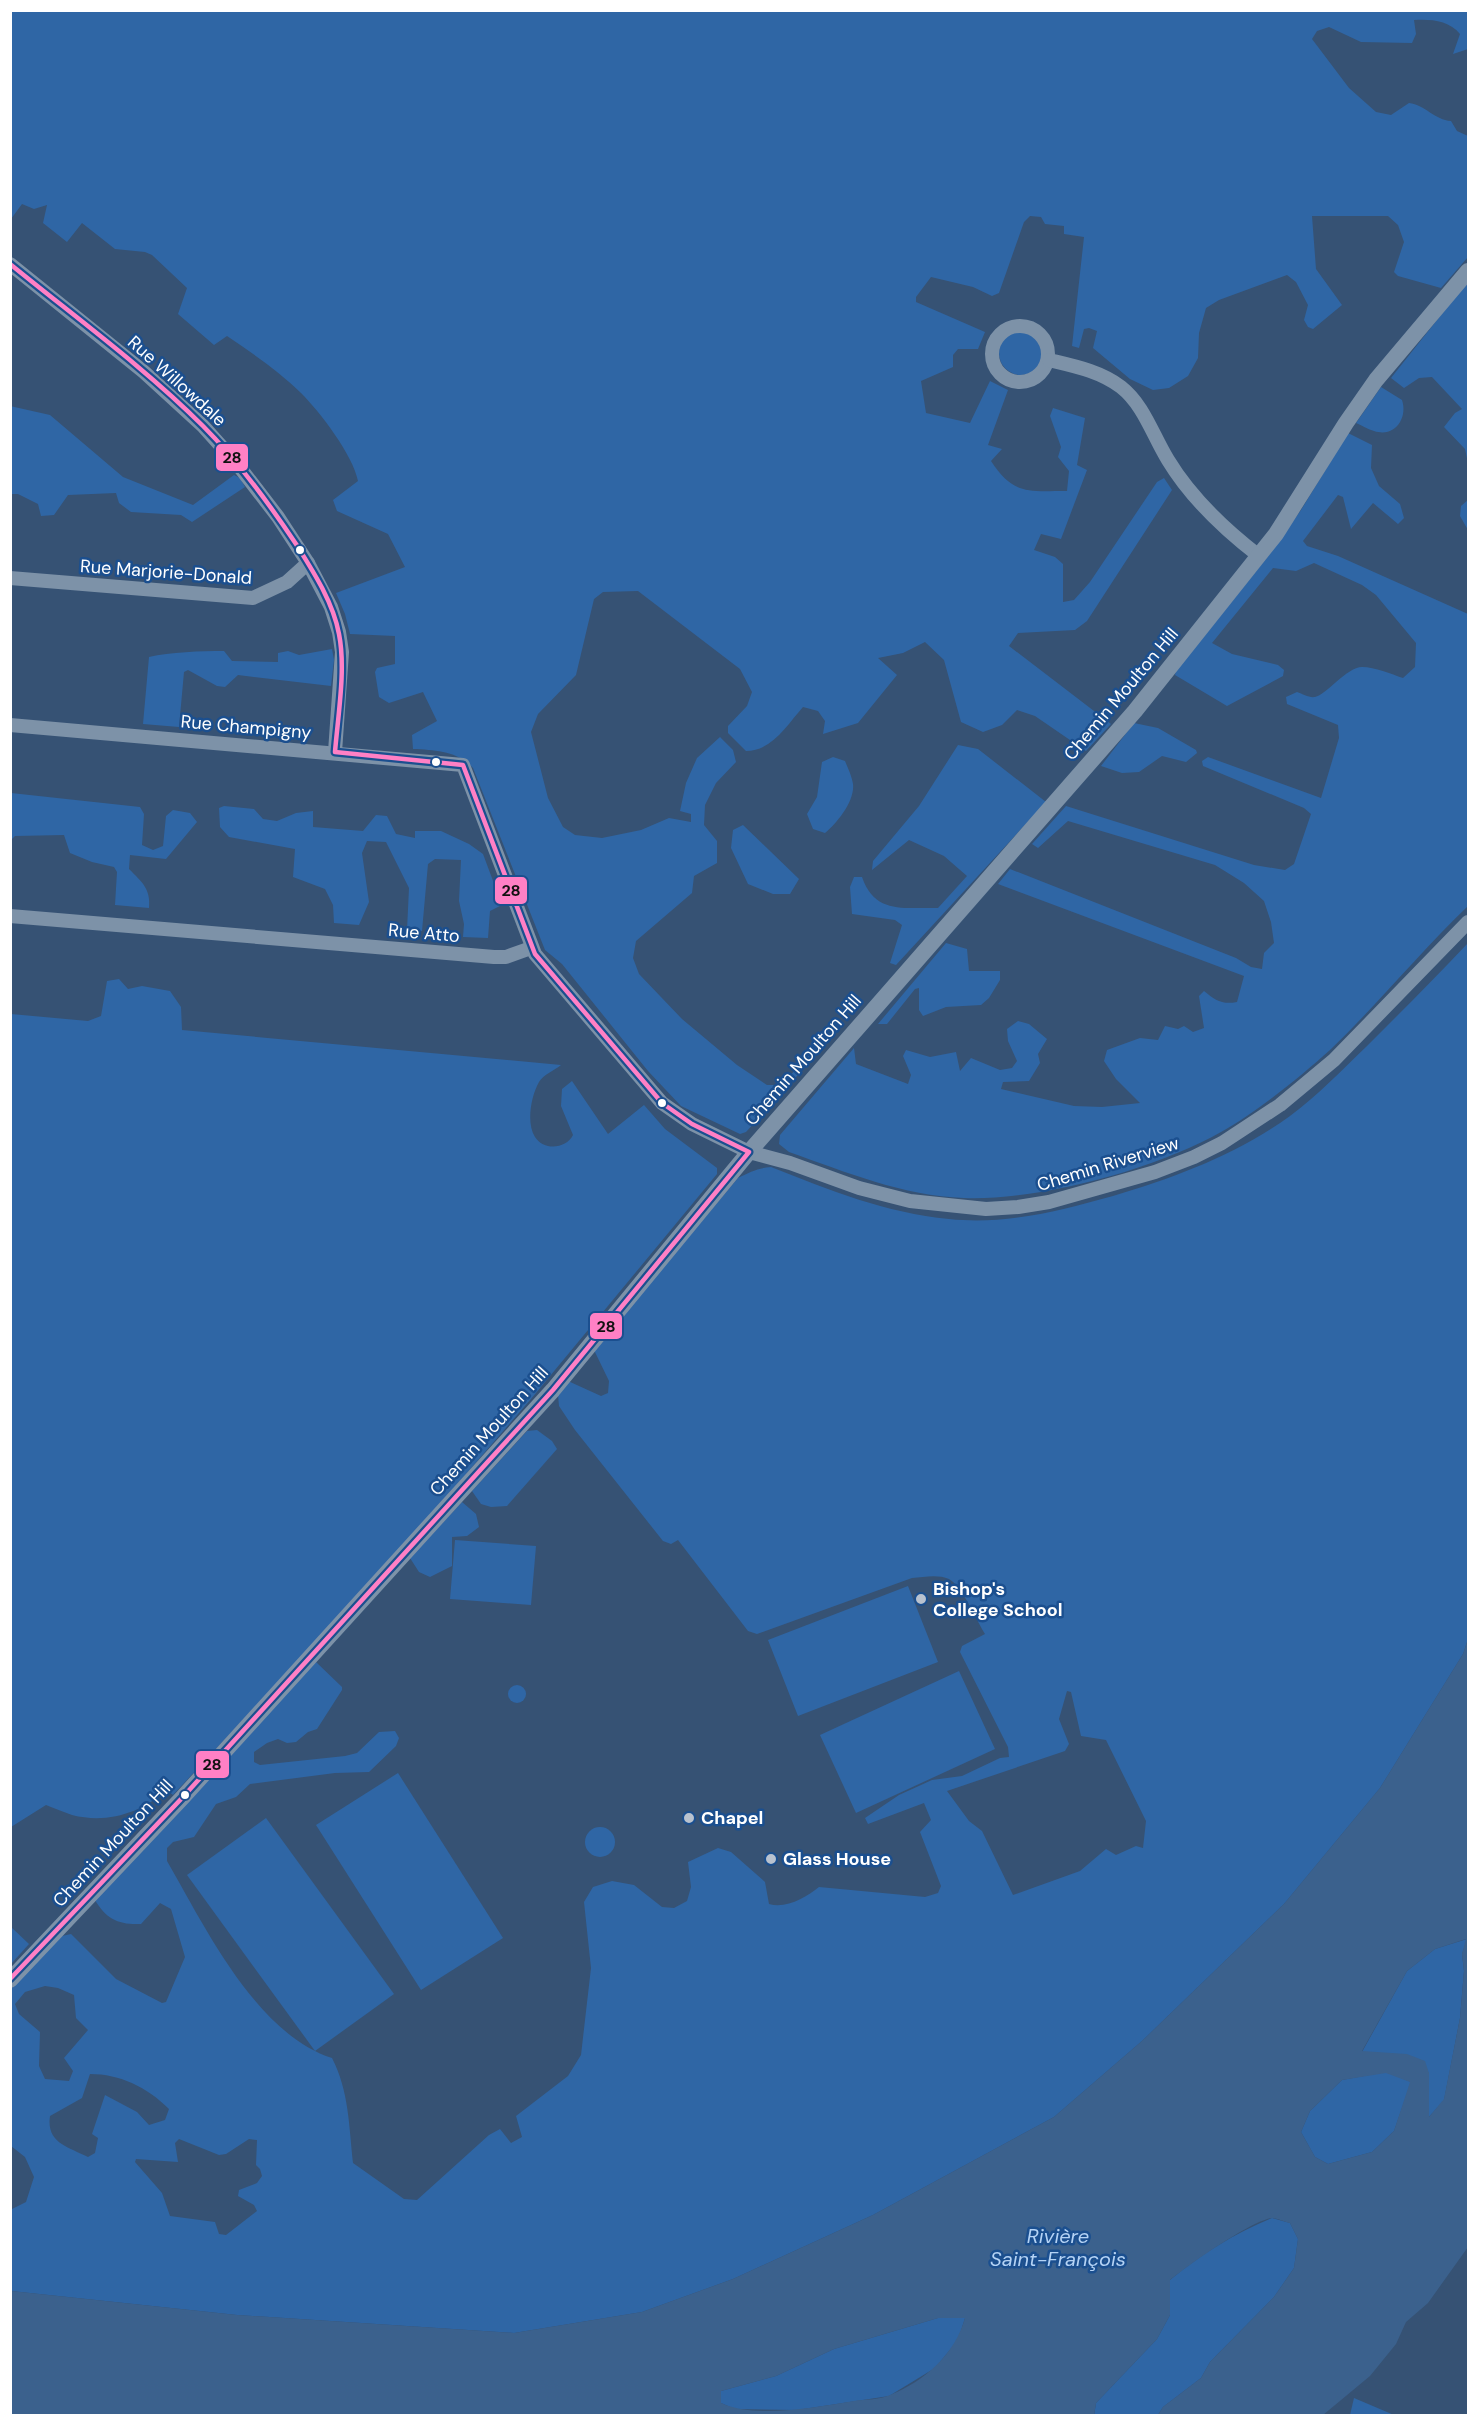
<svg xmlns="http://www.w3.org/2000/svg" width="1479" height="2426" font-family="'DM Sans',sans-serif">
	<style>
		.green { fill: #2f66a5; fill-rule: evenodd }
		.water { fill: #3b618d; fill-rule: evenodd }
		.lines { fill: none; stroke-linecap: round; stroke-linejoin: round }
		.minor { stroke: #7d92a8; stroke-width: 14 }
		.tertiary { stroke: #7d92a8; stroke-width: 16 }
		.bus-1-casing { stroke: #1b4f8f; stroke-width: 9 }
		.bus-1 { stroke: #ff80c5; stroke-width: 4.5 }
		.bus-dot { fill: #fff; stroke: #1b4f8f; stroke-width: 2 }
		.poi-dot { fill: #b9c2ce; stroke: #1b4f8f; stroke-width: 2 }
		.labels { text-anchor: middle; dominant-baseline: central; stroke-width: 5; stroke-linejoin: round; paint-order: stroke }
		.street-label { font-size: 18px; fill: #fff; stroke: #1b4f8f }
		.poi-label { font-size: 18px; font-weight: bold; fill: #fff; stroke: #1b4f8f; text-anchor: start }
		.water-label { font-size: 20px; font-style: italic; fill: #b5d3f5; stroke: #1b4f8f }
		.line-badge { stroke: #1b4f8f; stroke-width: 2 }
		.pale-badge-label { font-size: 16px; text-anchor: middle; font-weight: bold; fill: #111 }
	</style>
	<rect width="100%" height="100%" fill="#365274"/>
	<g class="green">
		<path d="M11,11H1468V49L1453,54L1460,34C1449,20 1430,19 1414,20L1416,34L1412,43L1361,42L1329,27L1317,31L1312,39L1349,88L1376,112L1391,115L1409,103C1425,105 1435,120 1451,121L1457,131L1468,136V257L1441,288L1398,276L1394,272L1404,242L1398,225L1388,216H1312L1316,269L1342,305L1313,329L1308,327L1304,320L1308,305L1296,282L1287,275L1219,300L1206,308L1199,333L1198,358L1188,376L1169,388L1153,390L1130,379L1093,348L1097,331L1089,328L1084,329L1079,348L1072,346L1084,237L1064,234V226L1045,224L1041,217L1030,216L1024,222L999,293L992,296L973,287L931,277L916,297V302L985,332L978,349H958L953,355V367L921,381L926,413L970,423L990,381L1008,390L988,445L1002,449L991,461C1014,496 1029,491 1067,491L1069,471L1058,457L1061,447L1050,416L1053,408L1085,418L1077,465L1087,470L1061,539L1041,534L1034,550L1055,557L1063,564V602L1074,600L1090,582L1157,482L1164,478L1172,490L1087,621L1075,630L1018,633L1009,646L1111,724L1086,751L1035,716L1017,710L1002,725L983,732L961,722L944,660L925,642L903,653L878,658L897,675L858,723L823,734L825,721L818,711L803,707C787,725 772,751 746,751L728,733V726L747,706L752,692L740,669L638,591L603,592L594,599L576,675L538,714L531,732L548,798L563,827L575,835L602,838L641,830L669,818L691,822V814L680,811L686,783L697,758L720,737L733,750L736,762L716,783L705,805L704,825L717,841V863L694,876L692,893L636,941L633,958L639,974L682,1019L737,1065L767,1085H781L817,1047L815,1056L746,1132L740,1134L681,1106L648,1071L562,964L545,950L473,768C457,751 436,750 413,749L412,735L437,721L423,692L389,703L379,697L375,672L377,668L395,664V636L350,634L345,614L336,593L405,567L388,534L337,511L333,500L358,481C353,455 320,412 301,393C280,372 252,353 227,336L214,345L178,314L187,288L152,255L145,252L115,249L82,223L67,242L43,223L47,205L34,209L22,204L11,219Z"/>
		<polygon points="1468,281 1468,463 1465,449 1444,427 1455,413 1462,409 1432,377 1419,378 1404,388 1391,378"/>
		<circle cx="1021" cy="353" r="22"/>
		<path d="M1381,387L1402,400C1408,418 1395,438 1374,431C1367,429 1361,425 1356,423Z"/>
		<polygon points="10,406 50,415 123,477 193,505 234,475 240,478 245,487 192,522 181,515 131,512 119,503 116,493 68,495 54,515 41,516 38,504 18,494 11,494"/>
		<path d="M1348,433L1372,445L1371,468L1379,486L1400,504L1404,518L1398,524L1373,503L1351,529L1343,497L1338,495L1303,541L1307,546L1338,556L1468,614V906C1420,952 1378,1004 1330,1050C1300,1077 1257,1112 1221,1132C1156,1169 1039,1201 964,1198C903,1196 846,1172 789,1152L779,1144L780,1135L854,1048L856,1064L908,1084L911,1075L903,1056L906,1050L930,1057L956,1052L960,1071L971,1058L1000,1070L1012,1068L1017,1061L1008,1041L1007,1029L1018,1021L1029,1024L1047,1039L1038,1054L1040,1063L1029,1081L1003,1082L1001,1089L1074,1106L1102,1107L1140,1103L1116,1079L1104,1061L1107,1050L1140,1038L1158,1040L1165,1026L1178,1029L1184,1026L1193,1032L1204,1028L1199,996L1204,991C1215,1000 1222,1005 1237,1002L1244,976L998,884L1010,869L1236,958L1251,967L1262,969L1264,953L1274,943L1271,922L1264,901L1244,883L1215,865L1068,821L1038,848L1032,844L1066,806L1254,865L1285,870L1294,864L1311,814L1304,808L1203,766L1202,761L1208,757L1321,798L1339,738L1338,725L1287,704L1286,697L1297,692C1303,694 1309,698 1315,697C1326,695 1347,667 1362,667C1375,667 1391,674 1403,678L1415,667L1416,643L1376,595L1362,585L1314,563L1296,571L1273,568L1212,643L1232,654L1278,665L1284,670L1283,676L1227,706L1175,675L1176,671L1269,555L1301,510Z"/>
		<polygon points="1468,500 1468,530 1460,516 1461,506"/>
		<path d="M332,649L334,660L331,686L238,675L225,687L217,686L188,670L184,672L179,727L143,724L149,657C170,652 201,651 224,651L232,661L278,662V653L288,651L299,655Z"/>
		<polygon points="1134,723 1158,728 1196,750 1197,753 1186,762 1162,756 1139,772 1122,773 1101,766"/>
		<path d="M958,745L978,749L1046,802L896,965L890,963L902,925L895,920L852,914L850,887L854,877H862C875,915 905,907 938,908L967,876L944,856L909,840L872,870L873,861L919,806Z"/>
		<path d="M833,757L845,761C848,768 852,777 853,784C855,801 837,823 825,833L813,829L807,814L817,797L822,762Z"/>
		<path d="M11,793L140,807L144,814L142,845L153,850L163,846L166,816L173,810L190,813L197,822L166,859L130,855L129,869C142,882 151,889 149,908L115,905L117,872L114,867L92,862L70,853L64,835L15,836L11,840Z"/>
		<polygon points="224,806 254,809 263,819 277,821 296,813 313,811 313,827 363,831 376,815 387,816 396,834 415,838 415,831 441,831 469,844 483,854 502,905 490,911 488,938 463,937 464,924 459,901 461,860 435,859 428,864 422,931 407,930 409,888 386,842 367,841 362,853 369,902 359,925 334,923 333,905 325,889 293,877 295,849 229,837 220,827 219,808"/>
		<polygon points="743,825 799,879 790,894 773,894 748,884 731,848 733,830"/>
		<polygon points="946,943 967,949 969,971 1000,971 1000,980 989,998 981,1005 946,1007 923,1016 919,1010 919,988 915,989 887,1024 878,1024"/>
		<path d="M1468,943V1639L1463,1654L1380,1788L1284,1904L1142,2041L1054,2117L873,2215L733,2279L642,2312L514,2333L237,2315L11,2291L10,2210L26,2202L34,2177L25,2157L11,2146V1989L62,1936L71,1934L116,1979L162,2003L166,2002L185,1957L171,1909L160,1903L141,1924C119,1925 106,1919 95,1900L316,1662L342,1687V1690L317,1729L308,1732L296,1742L287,1743L278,1739L267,1743L254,1752V1762L260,1765L345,1756L357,1753L379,1732L395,1731L399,1738L396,1746L369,1772L335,1773L250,1784L236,1797L216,1804L194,1837L173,1842L167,1848V1861C204,1925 256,2034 332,2058C349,2091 349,2126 353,2163L404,2199L417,2200L489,2135L500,2129L511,2143L522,2137L516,2116L568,2076L581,2055L591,1968L584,1902L593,1887L612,1881L634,1885L662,1907L674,1908L687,1901L691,1887L688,1862L718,1848L731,1852L765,1882L769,1904C787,1909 806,1897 819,1887L925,1897L938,1893L941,1886L920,1832L931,1820L924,1803L868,1824L865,1818L899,1795L932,1780L962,1776L1000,1758L1009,1757L1008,1747L960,1652L962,1646L985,1634C977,1621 962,1586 949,1579C938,1574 924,1577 912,1578L757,1634L748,1631L678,1540L671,1544L663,1541L575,1430L559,1406L558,1395L568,1381L601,1396L608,1393L609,1381L594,1350L738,1178C750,1172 758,1168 771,1167C829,1190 886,1213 949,1219C1006,1225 1059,1211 1113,1196C1176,1177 1236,1155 1290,1116C1317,1096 1342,1070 1367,1046C1401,1012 1435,978 1468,943ZM1067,1691L1071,1692L1081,1736L1106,1740L1146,1821L1143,1848L1136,1846L1116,1855L1106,1849L1080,1871L1013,1895L982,1831L969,1821L947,1791L1065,1751L1069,1744L1059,1719ZM45,1986L58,1988L74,1995L76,2018L88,2030L64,2058L73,2071L69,2081L45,2079L39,2066L40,2032L19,2014L15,2004L25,1992ZM90,2074C120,2074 147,2087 169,2109L165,2120L149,2125L137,2112L105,2095L92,2134L98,2138L95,2153L88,2157C68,2147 46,2143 50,2116L82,2098ZM179,2139L219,2155L226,2154L249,2139L257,2140L256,2165L260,2169L262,2176L257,2183L239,2190L238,2196L254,2205L257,2211L226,2235L219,2234L215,2222L170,2216L162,2193L135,2162L136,2159L178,2162L175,2143Z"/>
		<path d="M119,979L128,989L142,986L170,991L181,1007L182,1030L561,1065C555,1070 543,1075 539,1082C531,1096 526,1123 535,1137C544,1151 566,1149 573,1135L561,1106L562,1089L572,1081L608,1134L644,1105L665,1129L717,1168V1174L531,1399L427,1519L428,1521L173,1795L167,1790C141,1813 107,1824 72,1815C63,1812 54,1808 46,1805L11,1827V1014L88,1021L101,1016L107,981Z"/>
		<polygon points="537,1430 552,1441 557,1449 507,1506 491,1507 481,1504 472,1491 527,1431"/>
		<polygon points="462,1502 476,1514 479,1527 467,1536 452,1537 452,1566 430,1577 419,1572 410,1558"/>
		<polygon points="455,1540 536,1546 531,1605 450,1599"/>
		<polygon points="908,1586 938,1662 798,1716 768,1640"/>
		<polygon points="959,1671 995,1749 856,1813 820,1735"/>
		<circle cx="517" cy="1694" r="9"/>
		<polygon points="398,1773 503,1938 421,1990 316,1825"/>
		<polygon points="266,1818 394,1994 315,2051 187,1875"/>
		<circle cx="600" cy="1842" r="15"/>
		<polygon points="11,1927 29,1944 11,1964"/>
		<polygon points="1467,1939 1462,1954 1464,1971 1460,2018 1444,2100 1428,2118 1429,2073 1362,2052 1407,1971 1435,1949"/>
		<polygon points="1386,2072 1411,2082 1394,2131 1372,2152 1328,2164 1315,2157 1301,2132 1310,2111 1342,2080"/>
		<path d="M1272,2218L1290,2223L1298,2239L1294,2268L1274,2297L1210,2362L1201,2378L1163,2407L1158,2415L1094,2416L1096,2403L1157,2339L1170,2315V2280C1200,2255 1235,2233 1272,2218Z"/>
		<polygon points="938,2318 965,2318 958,2340 935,2368 889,2396 797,2410 735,2409 721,2403 721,2391 776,2376 834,2349"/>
		<polygon points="1354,2398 1394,2415 1350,2415"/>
	</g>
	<path class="water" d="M1468,1639V2247L1428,2303L1406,2322L1396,2344L1370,2376L1323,2415H1158L1163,2407L1201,2378L1210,2362L1274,2297L1294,2268L1298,2239L1290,2223C1285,2222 1277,2218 1272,2218C1252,2220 1187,2266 1170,2280V2315L1157,2339L1096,2403L1094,2415H11V2291L237,2315L514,2333L642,2312L733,2279L873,2215L1054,2117L1142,2041L1284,1904L1380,1788L1463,1654ZM1466,1939L1462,1954L1464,1971L1460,2018L1444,2099L1429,2117V2073L1425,2061L1407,2054L1362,2051L1407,1971L1435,1949ZM1386,2073L1410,2082L1394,2131L1372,2152L1328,2164L1315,2157L1301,2132L1310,2111L1342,2080ZM938,2318H965C955,2354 925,2381 890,2395C880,2400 865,2399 854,2401C817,2407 755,2419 721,2403V2391L776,2376L834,2349Z"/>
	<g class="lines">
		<g class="minor">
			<polyline points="10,264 144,372 203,426 238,465 278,517 308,563 331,607 339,632 342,652 335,752"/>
			<circle cx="1020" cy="354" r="28"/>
			<path d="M1049,360C1074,366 1100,371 1121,387C1144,405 1153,436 1168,460C1191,498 1224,529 1259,556"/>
			<polyline points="10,578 253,598 287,582 308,563"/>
			<polyline points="10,725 463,765 535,954 662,1103 692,1124 749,1152 790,1163 859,1188 910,1201 986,1209 1018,1207 1049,1202 1155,1172 1194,1157 1222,1143 1280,1105 1334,1060 1468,922"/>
			<polyline points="10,916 494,957 506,957 531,948"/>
		</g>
		<polyline class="tertiary" points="10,1980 182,1798 553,1390 749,1152 1135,711 1276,534 1346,423 1376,380 1468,271"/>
		<g class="bus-1-casing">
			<path id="bus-1" d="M10,264C75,317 144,367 203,426C238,461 268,502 296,544C313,571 333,602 339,634C346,669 338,715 335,752L463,765L535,954L662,1103L692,1124L749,1152L553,1390L182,1798L10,1979"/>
		</g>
		<use href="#bus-1" class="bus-1"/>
	</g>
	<g class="bus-dot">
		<circle cx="300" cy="550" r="5"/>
		<circle cx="436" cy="762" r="5"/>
		<circle cx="662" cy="1103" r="5"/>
		<circle cx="185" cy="1795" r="5"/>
	</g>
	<g class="poi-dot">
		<circle cx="921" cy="1599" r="6"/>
		<circle cx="689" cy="1818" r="6"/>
		<circle cx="771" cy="1859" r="6"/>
	</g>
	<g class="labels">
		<g class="street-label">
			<text transform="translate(177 381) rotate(42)">Rue Willowdale</text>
			<text transform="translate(166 572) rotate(4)">Rue Marjorie-Donald</text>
			<text transform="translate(1121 694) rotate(-50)">Chemin Moulton Hill</text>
			<text transform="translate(246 727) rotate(5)">Rue Champigny</text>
			<text transform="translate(424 933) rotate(5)">Rue Atto</text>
			<text transform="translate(803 1060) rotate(-49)">Chemin Moulton Hill</text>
			<text transform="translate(1108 1164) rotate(-17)">Chemin Riverview</text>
			<text transform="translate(489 1431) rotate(-48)">Chemin Moulton Hill</text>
			<text transform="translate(113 1843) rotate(-47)">Chemin Moulton Hill</text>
		</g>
		<g class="poi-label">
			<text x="933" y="1589">Bishop's<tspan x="933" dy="21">College School</tspan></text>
			<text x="701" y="1818">Chapel</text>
			<text x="783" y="1859">Glass House</text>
		</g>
		<g class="water-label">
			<text x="1058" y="2236">Rivière<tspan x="1058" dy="23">Saint-François</tspan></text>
		</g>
	</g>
	<g class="line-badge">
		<rect x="215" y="443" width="34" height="29" rx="6" fill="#ff80c5"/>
		<rect x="494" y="876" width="34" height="29" rx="6" fill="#ff80c5"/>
		<rect x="589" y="1312" width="34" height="28" rx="6" fill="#ff80c5"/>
		<rect x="195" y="1750" width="35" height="29" rx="6" fill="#ff80c5"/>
	</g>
	<g class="pale-badge-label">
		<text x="232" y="463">28</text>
		<text x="511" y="896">28</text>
		<text x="606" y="1332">28</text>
		<text x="212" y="1770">28</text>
	</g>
	<rect width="1479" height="2426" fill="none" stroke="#ffffff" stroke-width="24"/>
</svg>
